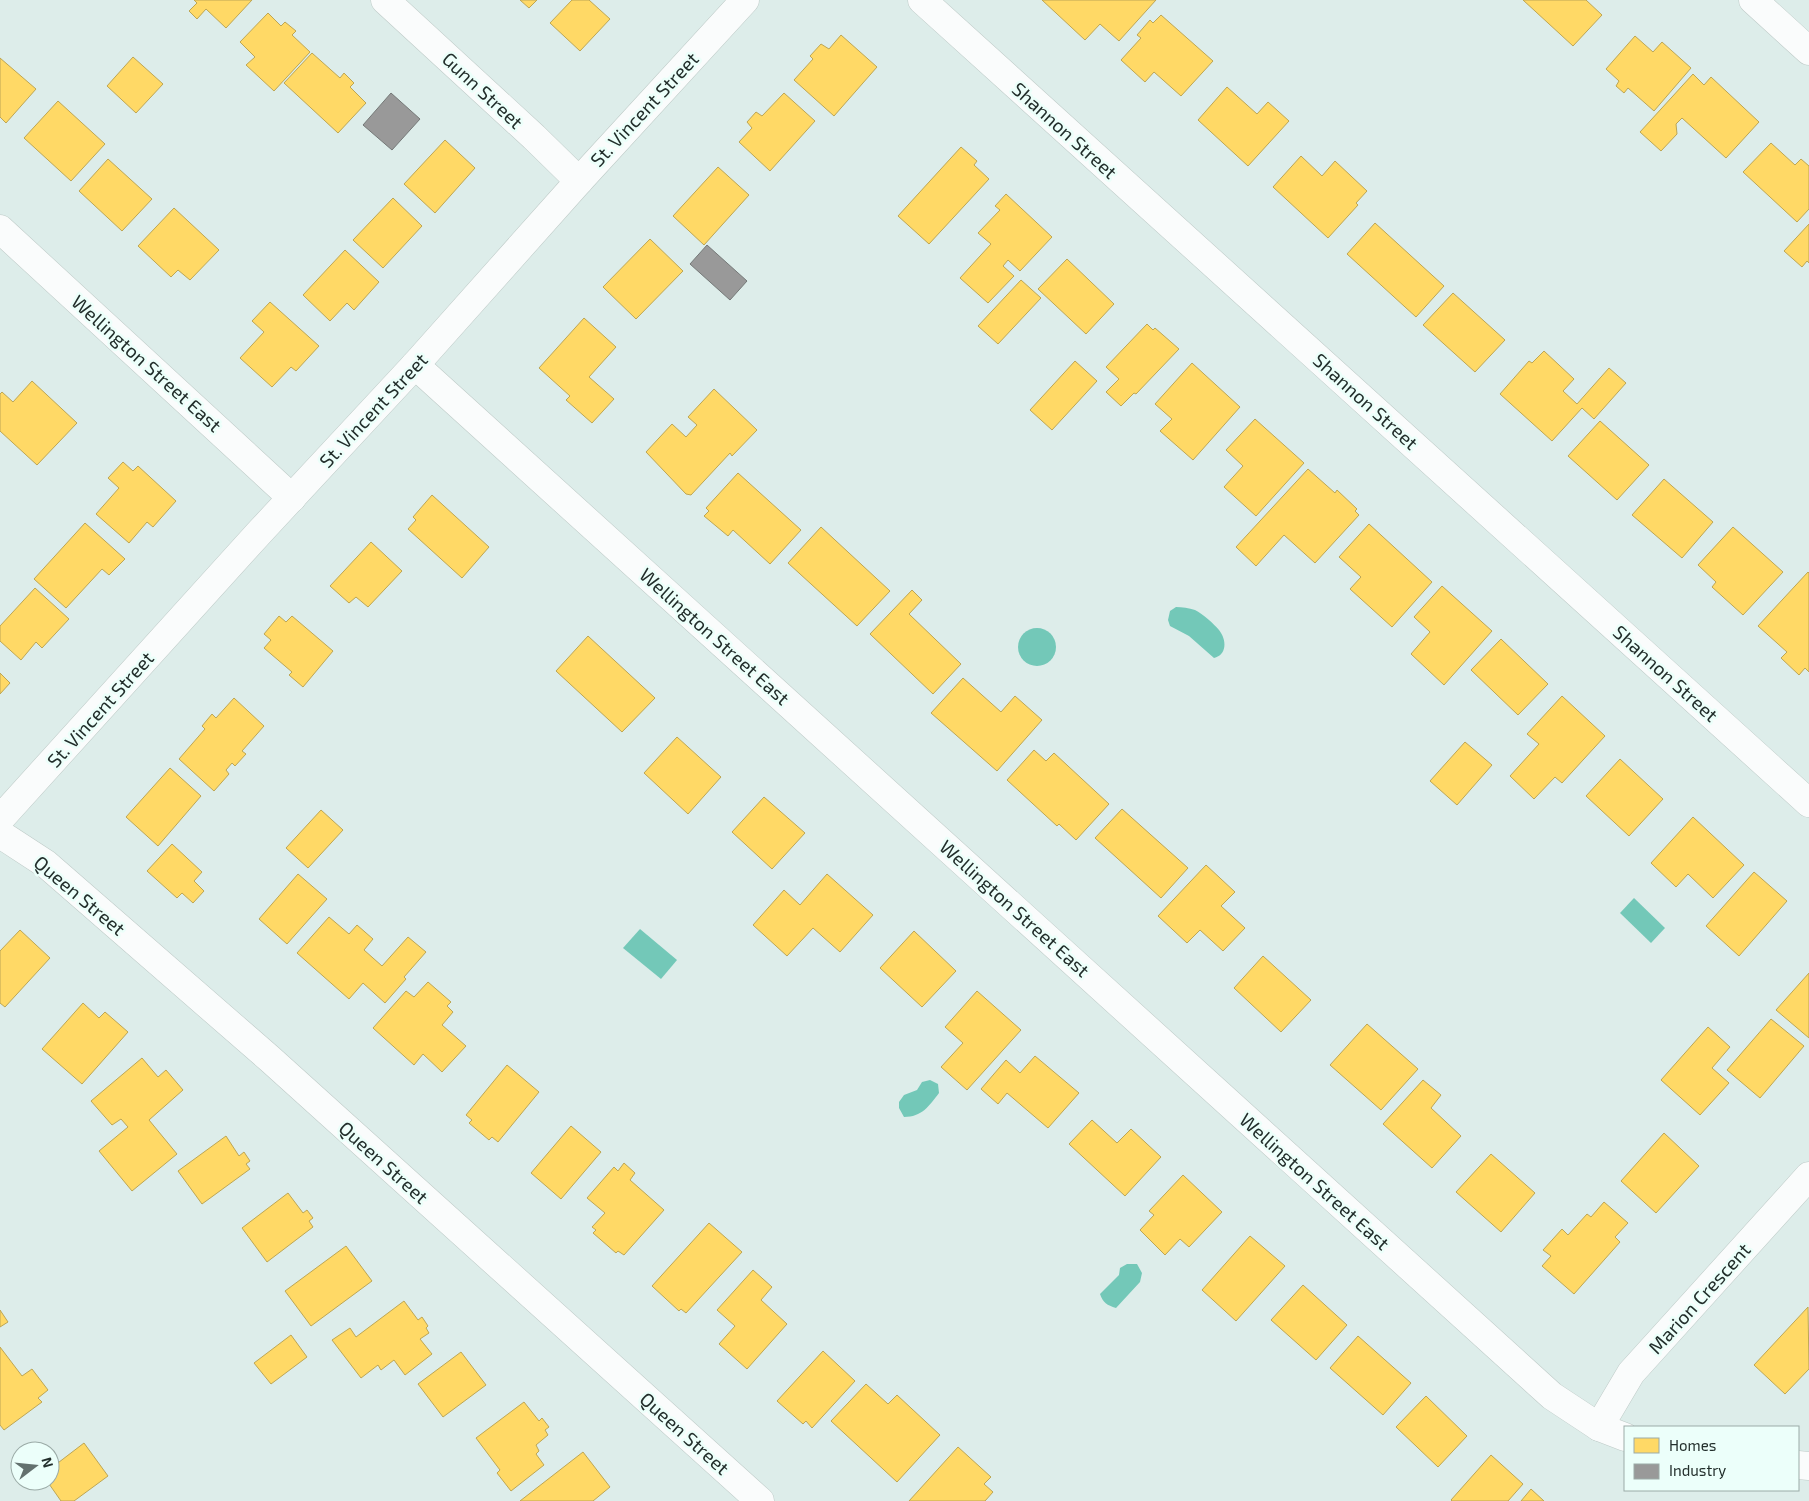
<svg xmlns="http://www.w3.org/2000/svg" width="1809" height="1501" font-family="'Exo 2',sans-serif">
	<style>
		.water { fill: #73c8b8 }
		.homes { fill: #ffd966; stroke: #bda654 }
		.industry { fill: #999; stroke: #757978 }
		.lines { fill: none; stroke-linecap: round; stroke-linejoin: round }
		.minor-casing { stroke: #becac7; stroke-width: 29 }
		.major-casing { stroke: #becac7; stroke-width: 29 }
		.minor { stroke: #fafcfc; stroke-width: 28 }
		.major { stroke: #fafcfc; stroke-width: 28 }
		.labels { text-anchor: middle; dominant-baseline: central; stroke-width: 5; stroke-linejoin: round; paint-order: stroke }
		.street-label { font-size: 19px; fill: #222e2b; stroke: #ecfffa }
	</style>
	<rect width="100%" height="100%" fill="#ddedea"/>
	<g class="water">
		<path d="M1176,607C1182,607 1189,608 1195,610C1203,614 1214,624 1219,630C1227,640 1227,655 1214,658L1189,636L1170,626L1168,620L1170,611Z"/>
		<circle cx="1037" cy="647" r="19"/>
		<polygon points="1634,898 1665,928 1651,943 1620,913"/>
		<polygon points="640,929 677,960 661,979 623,948"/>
		<path d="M930,1080L938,1084L939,1093C929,1106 922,1117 904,1117L899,1108V1102L904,1095L917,1090L922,1082Z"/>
		<path d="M1127,1264H1137L1142,1273L1140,1282L1116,1308C1107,1305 1103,1303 1100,1294L1119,1275L1120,1268Z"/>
	</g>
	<g class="homes">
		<polygon points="194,0 252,0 226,28 206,9 197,19 189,11 197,3"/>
		<polygon points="520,0 537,0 529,8"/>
		<polygon points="572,0 589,0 610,19 580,51 550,23"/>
		<polygon points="1042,0 1156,0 1119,41 1100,24 1085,40"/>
		<polygon points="1523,0 1586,0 1602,15 1573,46"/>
		<polygon points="268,13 281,26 285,22 296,31 292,35 310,52 274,91 246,65 255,57 240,42"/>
		<polygon points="1161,15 1213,61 1181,96 1154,72 1145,82 1121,60 1141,38 1137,35 1150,20 1153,23"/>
		<polygon points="841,35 877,67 834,116 794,80 813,59 810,56 821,44 829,49"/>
		<polygon points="1635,36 1653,52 1662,42 1691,68 1654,111 1628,88 1624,93 1616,86 1619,81 1606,69"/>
		<polygon points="312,53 340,78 344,73 354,83 350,87 366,103 338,133 284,83"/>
		<polygon points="133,57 163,84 136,113 107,86"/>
		<polygon points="0,58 36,89 6,123 0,117"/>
		<polygon points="1693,74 1704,85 1711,77 1759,122 1726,158 1682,118 1676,124 1677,134 1661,151 1640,132"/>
		<polygon points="1227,87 1257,114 1268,102 1289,121 1248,166 1198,120"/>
		<polygon points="784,93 815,121 770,171 739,142 752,128 747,122 756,112 762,116"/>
		<polygon points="58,101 105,144 71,181 24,138"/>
		<polygon points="445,140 475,168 435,213 404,184"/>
		<polygon points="1771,143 1795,165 1801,159 1809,166 1809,209 1797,222 1743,172"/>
		<polygon points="961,147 977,161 974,165 989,179 929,244 898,216"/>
		<polygon points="1301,156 1322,176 1335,161 1367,191 1356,203 1358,205 1328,238 1273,187"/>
		<polygon points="108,159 152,199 122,231 79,191"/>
		<polygon points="718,167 749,195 704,245 673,216"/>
		<polygon points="1006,194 1052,237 1020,271 1008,260 1003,266 1014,276 988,303 960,278 991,244 978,233 1000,210 995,206"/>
		<polygon points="393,198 422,226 383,268 353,240"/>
		<polygon points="174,208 219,250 190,280 178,270 171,277 138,246"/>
		<polygon points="1375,223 1444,286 1416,317 1347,254"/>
		<polygon points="1809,224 1809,263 1807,261 1802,267 1784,251"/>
		<polygon points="650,239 683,271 636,319 603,287"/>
		<polygon points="345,250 379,282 354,310 347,303 330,321 303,295"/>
		<polygon points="1067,259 1114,304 1086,334 1038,289"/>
		<polygon points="1021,280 1041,298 998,344 978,326"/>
		<polygon points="1453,293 1505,340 1475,372 1423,325"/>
		<polygon points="270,302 319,346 296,371 291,367 272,387 240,358 264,332 252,321"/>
		<polygon points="584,318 616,347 589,377 614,399 592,423 566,400 570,396 539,368"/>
		<polygon points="1147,324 1153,330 1155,328 1179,349 1136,394 1134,393 1121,406 1106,392 1119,379 1106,367"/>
		<polygon points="1544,351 1574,379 1563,391 1577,404 1609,368 1626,383 1594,419 1582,408 1552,441 1500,394 1529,361 1532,363"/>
		<polygon points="1075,361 1097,381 1052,430 1030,410"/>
		<polygon points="1192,363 1240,407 1193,460 1160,431 1172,419 1155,404"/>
		<polygon points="32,381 77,423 37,465 0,431 0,394 2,392 13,402"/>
		<polygon points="714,389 757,430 732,456 730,453 691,495 686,494 646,452 672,424 686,437 697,425 688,417"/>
		<polygon points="1255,419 1304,463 1256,516 1224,487 1243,466 1226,450"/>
		<polygon points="1600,421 1649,465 1617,500 1568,456"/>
		<polygon points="123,462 133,471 138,466 176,501 153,527 147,522 129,543 96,514 119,488 108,478"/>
		<polygon points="1308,469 1335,493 1337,490 1357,509 1355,511 1359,515 1315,563 1284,535 1256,566 1236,547"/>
		<polygon points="738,473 801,530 770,564 733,530 728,536 704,516 709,511 706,508"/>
		<polygon points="1664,479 1713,522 1682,558 1632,515"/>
		<polygon points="432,495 489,547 462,578 408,529 416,520 413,517"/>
		<polygon points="85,523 125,559 109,575 102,569 66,608 34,579"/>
		<polygon points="1369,524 1432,582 1392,627 1350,589 1361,577 1339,557"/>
		<polygon points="821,527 890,591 857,626 788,563"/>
		<polygon points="1733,527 1783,572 1743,615 1712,587 1716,582 1698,565"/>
		<polygon points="371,542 402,571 368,607 356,597 349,603 330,586"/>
		<polygon points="1808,572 1809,573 1809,672 1805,668 1799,675 1781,658 1787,652 1758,626"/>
		<polygon points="1442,586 1492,631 1444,685 1411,654 1430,632 1414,617"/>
		<polygon points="35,588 69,619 42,648 36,642 21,660 0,641 0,626"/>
		<polygon points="912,590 922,600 909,614 961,664 933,694 870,634"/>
		<polygon points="279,616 286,622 292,616 333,651 303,687 289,675 292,672 264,648 271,640 264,634"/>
		<polygon points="588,636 655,698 622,732 556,671"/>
		<polygon points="1501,639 1548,684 1518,715 1471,670"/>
		<polygon points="0,673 10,683 0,694"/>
		<polygon points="963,678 1001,712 1015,696 1042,720 997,771 931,713"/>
		<polygon points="1562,696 1605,736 1562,783 1555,777 1534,799 1510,776 1539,744 1527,734"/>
		<polygon points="234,698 264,726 242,751 246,754 235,766 232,763 226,770 229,774 214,791 179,759 205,729 202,726 212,714 216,718"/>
		<polygon points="677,737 721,777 688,814 644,773"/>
		<polygon points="1465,742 1492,765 1457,805 1430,781"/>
		<polygon points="1034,750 1046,761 1054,753 1109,804 1076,840 1059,824 1057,826 1007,780"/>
		<polygon points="1620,759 1663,799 1629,836 1586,796"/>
		<polygon points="170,768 201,796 158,846 126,817"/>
		<polygon points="764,797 805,833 772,869 732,832"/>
		<polygon points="1122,809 1188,868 1161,898 1095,838"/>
		<polygon points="321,810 343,830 308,868 286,848"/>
		<polygon points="1693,817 1744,865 1713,898 1688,874 1676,887 1651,863"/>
		<polygon points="172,844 202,872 194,881 204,891 193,903 182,893 177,898 147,871"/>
		<polygon points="1206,865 1235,892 1221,906 1245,928 1223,951 1200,930 1187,943 1158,916"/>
		<polygon points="1754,872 1787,901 1739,956 1706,926"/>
		<polygon points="298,874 327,899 287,944 259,919"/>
		<polygon points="827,874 873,915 840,952 813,928 787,956 753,925 784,890 800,905"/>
		<polygon points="329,917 349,934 357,925 373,939 364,950 382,966 408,937 426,952 404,977 406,979 385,1003 363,983 349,999 297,953"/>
		<polygon points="20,930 50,958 5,1007 0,1003 0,951"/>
		<polygon points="914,931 956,971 922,1007 880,968"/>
		<polygon points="1263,956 1311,1000 1281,1032 1234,988"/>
		<polygon points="1809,973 1809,1038 1776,1010"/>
		<polygon points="428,982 451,1002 447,1006 453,1012 442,1025 466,1046 442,1072 423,1054 414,1065 373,1028 406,991 414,997"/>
		<polygon points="977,991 1021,1030 967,1090 941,1067 963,1043 945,1027"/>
		<polygon points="83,1003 99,1018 105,1012 128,1032 82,1084 42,1049"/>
		<polygon points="1771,1019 1804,1046 1760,1098 1727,1070"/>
		<polygon points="1367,1024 1418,1069 1381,1110 1330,1065"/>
		<polygon points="1708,1027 1730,1047 1712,1068 1729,1083 1700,1115 1661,1080"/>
		<polygon points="1035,1056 1079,1093 1048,1128 1007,1093 998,1104 981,1089 1006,1060 1020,1073"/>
		<polygon points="142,1058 158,1077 166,1070 183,1090 149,1120 177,1154 132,1191 99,1151 128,1127 121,1119 112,1125 91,1101"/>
		<polygon points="507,1065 539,1092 498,1142 492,1137 489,1140 469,1123 472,1120 466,1115"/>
		<polygon points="1423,1080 1441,1095 1431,1108 1461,1136 1432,1168 1383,1124"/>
		<polygon points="1092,1120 1117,1143 1131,1129 1161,1157 1125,1196 1069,1144"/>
		<polygon points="571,1126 601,1152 561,1199 531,1173"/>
		<polygon points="1664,1133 1699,1166 1656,1213 1621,1181"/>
		<polygon points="226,1136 239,1156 244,1152 250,1161 246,1164 250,1169 202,1204 178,1171"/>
		<polygon points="1491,1154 1535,1193 1501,1232 1456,1192"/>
		<polygon points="624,1163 635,1173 630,1180 664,1210 624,1255 618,1251 616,1253 593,1233 596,1230 592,1227 605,1213 587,1198 614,1167 618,1171"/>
		<polygon points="1183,1175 1222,1212 1189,1247 1180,1239 1165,1255 1140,1230 1154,1215 1149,1211"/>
		<polygon points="288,1193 303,1213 307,1210 313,1218 309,1221 313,1227 267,1262 242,1228"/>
		<polygon points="1604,1202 1628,1223 1615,1237 1620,1242 1574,1294 1542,1266 1551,1256 1543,1250 1562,1229 1568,1235 1587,1214 1591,1217"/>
		<polygon points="709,1223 742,1252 686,1313 681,1309 679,1311 652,1286"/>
		<polygon points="1250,1236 1285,1266 1236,1321 1202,1290"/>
		<polygon points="346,1246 372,1281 311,1326 285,1291"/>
		<polygon points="753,1270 772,1287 761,1300 787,1324 747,1369 719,1344 735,1326 717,1310"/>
		<polygon points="1303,1285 1347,1325 1316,1360 1271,1320"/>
		<polygon points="404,1301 418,1320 422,1317 428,1326 426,1328 429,1333 420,1339 432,1354 405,1375 394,1360 381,1370 378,1365 361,1378 332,1340 350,1328 356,1337"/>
		<polygon points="1808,1307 1809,1369 1785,1394 1754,1365"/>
		<polygon points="0,1310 8,1322 0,1327"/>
		<polygon points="291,1335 307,1357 271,1384 254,1363"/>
		<polygon points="1358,1336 1411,1383 1383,1415 1330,1368"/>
		<polygon points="0,1347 22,1376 32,1369 48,1390 38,1398 42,1402 4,1430 0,1425"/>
		<polygon points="823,1351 855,1381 812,1428 806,1421 803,1424 777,1401"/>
		<polygon points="461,1352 486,1385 443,1417 418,1384"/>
		<polygon points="866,1384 888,1404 897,1395 940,1435 897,1482 831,1421"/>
		<polygon points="1426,1396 1467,1436 1438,1467 1396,1427"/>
		<polygon points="524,1402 539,1421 542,1418 549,1427 545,1430 548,1435 536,1445 539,1451 536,1454 544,1465 511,1491 497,1473 500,1470 476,1438"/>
		<polygon points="84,1443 108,1476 74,1501 61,1501 47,1481 50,1481 50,1469"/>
		<polygon points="958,1447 991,1477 984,1484 993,1492 985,1501 909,1501"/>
		<polygon points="583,1452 610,1487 593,1501 520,1501"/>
		<polygon points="1491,1455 1523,1484 1508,1501 1452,1501 1451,1500"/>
		<polygon points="1531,1489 1544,1501 1521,1501"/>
	</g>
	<g class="industry">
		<polygon points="391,93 420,119 392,150 363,125"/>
		<polygon points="707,245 747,281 730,300 690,264"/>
	</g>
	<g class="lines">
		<g class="minor-casing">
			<g id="minor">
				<polyline points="385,0 534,137 579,181"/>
				<polyline points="922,0 1809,803"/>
				<polyline points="1753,0 1809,51"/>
				<polyline points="0,229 292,498"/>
				<polyline points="415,365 1552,1396 1599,1427 1625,1437"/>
				<polyline points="0,834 46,864 270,1059 760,1501"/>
				<polyline points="1599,1427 1631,1373 1809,1176"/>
				<polyline points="1798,1465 1809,1466"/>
			</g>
		</g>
		<g class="major-casing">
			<polyline id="major" points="0,819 258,534 415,365 579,181 745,0"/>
		</g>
		<use href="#minor" class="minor"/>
		<use href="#major" class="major"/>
	</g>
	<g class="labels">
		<g class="street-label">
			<text transform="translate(483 90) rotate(43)">Gunn Street</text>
			<text transform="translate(644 109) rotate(-47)">St. Vincent Street</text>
			<text transform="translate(1065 130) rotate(42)">Shannon Street</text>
			<text transform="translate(147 363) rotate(42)">Wellington Street East</text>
			<text transform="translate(1366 401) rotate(42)">Shannon Street</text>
			<text transform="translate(373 410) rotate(-47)">St. Vincent Street</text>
			<text transform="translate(715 636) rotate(42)">Wellington Street East</text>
			<text transform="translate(1666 673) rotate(42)">Shannon Street</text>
			<text transform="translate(100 709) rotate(-48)">St. Vincent Street</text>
			<text transform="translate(80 895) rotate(40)">Queen Street</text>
			<text transform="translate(1015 908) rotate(42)">Wellington Street East</text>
			<text transform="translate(384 1162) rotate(42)">Queen Street</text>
			<text transform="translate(1315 1181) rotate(42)">Wellington Street East</text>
			<text transform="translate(1699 1298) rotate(-48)">Marion Crescent</text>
			<text transform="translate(685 1433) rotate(42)">Queen Street</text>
		</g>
	</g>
	<rect x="1624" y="1426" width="175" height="65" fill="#ecfffa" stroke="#9baba7"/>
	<rect x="1634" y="1438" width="25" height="15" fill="#ffd966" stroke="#9baba7"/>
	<text x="1669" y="1451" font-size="15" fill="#222e2b">Homes</text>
	<rect x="1634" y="1464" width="25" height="15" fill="#999999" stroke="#9baba7"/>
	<text x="1669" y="1476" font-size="15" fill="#222e2b">Industry</text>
	<g transform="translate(35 1466) rotate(74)"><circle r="24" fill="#ecfffa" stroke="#9baba7"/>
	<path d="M0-4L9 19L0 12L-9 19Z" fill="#63716e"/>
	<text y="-8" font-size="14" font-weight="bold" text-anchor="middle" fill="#222e2b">N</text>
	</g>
</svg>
